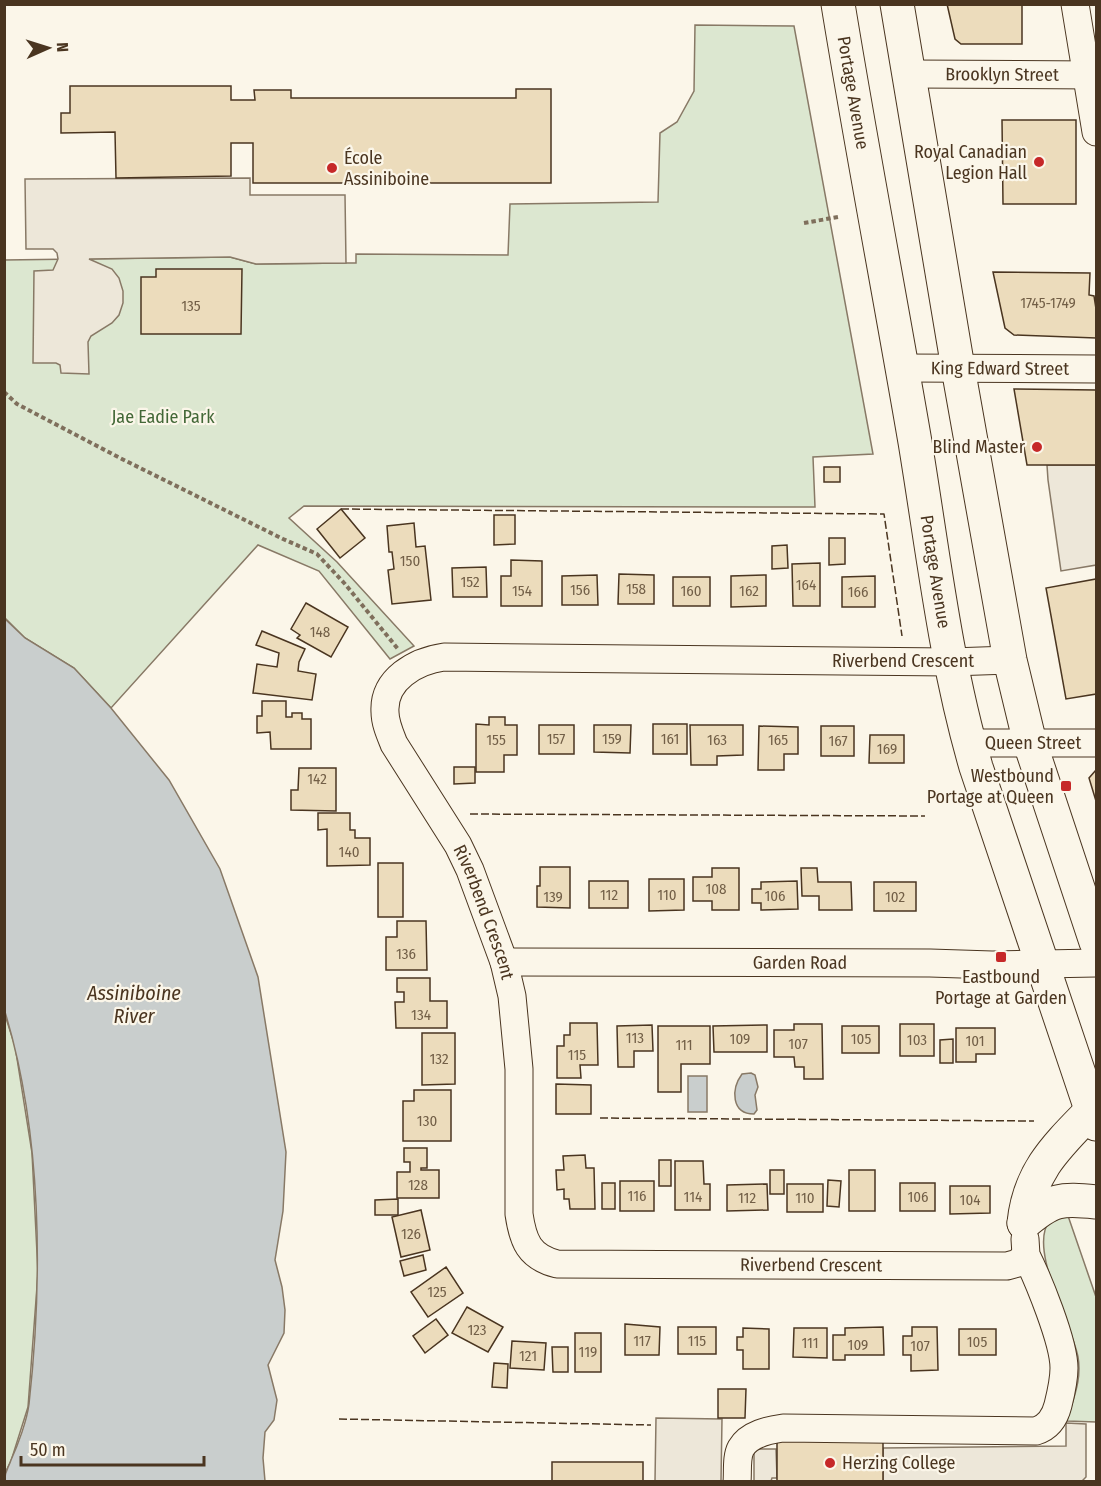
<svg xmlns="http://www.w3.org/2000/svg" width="1101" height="1486" font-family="'Fira Sans Condensed',sans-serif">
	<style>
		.green { fill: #dce7d0; stroke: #887966; stroke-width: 1.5 }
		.parking { fill: #ede7d9; stroke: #887966; stroke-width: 1.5 }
		.water { fill: #c9cecd; stroke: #887966; stroke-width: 1.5 }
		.building { fill: #ecdcbc; stroke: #4a3520; stroke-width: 1.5 }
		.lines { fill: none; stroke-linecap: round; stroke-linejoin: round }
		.minor-casing { stroke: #4a3520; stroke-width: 29 }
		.highway-casing { stroke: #4a3520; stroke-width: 35 }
		.path { stroke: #7f6f5c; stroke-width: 4; stroke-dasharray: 4.5 3; stroke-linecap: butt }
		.minor { stroke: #fbf6e9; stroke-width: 27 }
		.highway { stroke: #fbf6e9; stroke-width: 33 }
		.fence { stroke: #4a3520; stroke-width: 1.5; stroke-dasharray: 8 3; stroke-linecap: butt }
		.poi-dot { fill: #c62828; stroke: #fbf6e9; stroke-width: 2 }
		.labels { text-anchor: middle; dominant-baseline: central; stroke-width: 4.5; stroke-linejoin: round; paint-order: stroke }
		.number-label { font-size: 15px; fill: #725f47 }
		.street-label { font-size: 18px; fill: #4a3520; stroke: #fbf6e9 }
		.poi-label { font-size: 18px; fill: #4a3520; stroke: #fbf6e9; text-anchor: end }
		.park-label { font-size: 18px; fill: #436837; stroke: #fbf6e9 }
		.water-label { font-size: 20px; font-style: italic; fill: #4a3520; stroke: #fbf6e9 }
	</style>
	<rect width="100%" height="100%" fill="#fbf6e9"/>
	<g class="green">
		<polygon points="695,25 794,26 873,454 813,457 815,507 304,506 289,518 337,562 414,646 390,659 319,571 258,545 111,708 74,668 25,638 5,618 4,260 230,257 256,264 346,263 356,263 356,254 508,255 510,204 658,202 660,133 677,122 694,91"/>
		<polygon points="4,1012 15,1046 32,1153 38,1273 28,1407 11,1461 4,1475"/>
		<path d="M1066,1210L1096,1297V1422L1067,1421C1073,1399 1082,1380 1078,1357C1072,1324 1027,1248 1050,1220C1054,1216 1061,1213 1066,1210Z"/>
	</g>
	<g class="parking">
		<polygon points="250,178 250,195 345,195 346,263 256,264 230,257 89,259 112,269 119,278 123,291 123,303 119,315 112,323 91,336 88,342 89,374 61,373 60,365 56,363 33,363 34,271 53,270 58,259 57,253 53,249 26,249 25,179"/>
		<polygon points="1047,465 1096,465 1096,565 1061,571 1048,480"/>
		<polygon points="656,1418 722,1419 721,1481 655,1481"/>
		<polygon points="1066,1423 1086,1424 1086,1477 1082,1481 883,1481 883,1448 1066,1446"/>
		<polygon points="754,1449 776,1449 777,1478 772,1478 771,1481 754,1482"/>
	</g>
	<g class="water">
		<path d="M4,618L25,638L74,668L111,708L169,780L220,869L258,977L286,1152L283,1211L275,1260L282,1287L285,1310L284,1333L268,1365L277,1400L274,1420L265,1432L263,1458L265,1481H5C4,1472 8,1469 11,1460C18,1445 27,1420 29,1404C43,1278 42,1134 5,1012Z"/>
		<path d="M751,1073L755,1075L758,1087L755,1095L757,1110L754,1114C731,1114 731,1089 742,1074Z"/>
		<rect x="688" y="1076" width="19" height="36"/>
	</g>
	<g class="building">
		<polygon points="947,4 1022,4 1022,44 961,44 955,39"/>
		<polygon points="70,86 231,86 231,100 255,100 254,90 291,90 291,98 516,98 516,89 551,89 551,183 253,183 253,143 231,143 231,176 116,178 115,132 61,133 61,113 70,113"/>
		<polygon points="1002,120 1076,120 1076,204 1003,204"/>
		<polygon points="156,269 242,269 241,334 141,334 141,277 156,277"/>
		<polygon points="993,272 1090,273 1089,295 1094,296 1096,309 1096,338 1014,335 1005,328"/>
		<polygon points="1014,389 1096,390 1096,465 1027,465"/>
		<rect x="824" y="467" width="16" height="15"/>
		<polygon points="341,509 365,538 340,558 317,529"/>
		<polygon points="494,515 515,515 515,544 494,545"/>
		<polygon points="414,523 416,547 425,546 431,600 392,604 388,570 394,569 392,552 389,552 387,526"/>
		<polygon points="829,538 845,538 845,564 829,565"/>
		<polygon points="787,545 788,568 772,569 772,546"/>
		<polygon points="511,560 542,561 542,606 501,606 501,576 511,576"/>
		<polygon points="820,563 820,606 793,606 792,564"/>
		<polygon points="486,567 487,597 453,597 452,568"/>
		<polygon points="619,574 654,575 654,604 618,604"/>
		<polygon points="597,575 598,605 562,605 562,576"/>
		<polygon points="766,575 766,606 731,607 731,576"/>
		<polygon points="875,576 875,607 842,607 842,577"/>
		<rect x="673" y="577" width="37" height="29"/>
		<polygon points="1096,579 1096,694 1066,699 1046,588"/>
		<polygon points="306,603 348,627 331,657 297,638 300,635 291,629"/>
		<polygon points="262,631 305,649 299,662 298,671 316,674 312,700 253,693 257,664 277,667 279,653 256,645"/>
		<polygon points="262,701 286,701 286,717 292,717 292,713 302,713 302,719 311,719 311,749 271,749 270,732 257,733 257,716 262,716"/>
		<polygon points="489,717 505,717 505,725 517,725 517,755 504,755 504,772 476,772 476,724 489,725"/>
		<rect x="653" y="724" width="34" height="30"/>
		<rect x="539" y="725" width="35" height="29"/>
		<polygon points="594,725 631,725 630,753 594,752"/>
		<polygon points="690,725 743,725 743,755 717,756 717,765 691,765"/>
		<polygon points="759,726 798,727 798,754 784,754 784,770 758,770"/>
		<rect x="821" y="726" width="33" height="30"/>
		<polygon points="870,735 904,735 904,763 869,763"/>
		<polygon points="454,767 475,767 475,783 454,784"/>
		<polygon points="299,768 336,768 336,811 291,810 291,790 298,790"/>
		<polygon points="1096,770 1096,801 1089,778"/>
		<polygon points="318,813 350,813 350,830 355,830 355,838 370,838 370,865 327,866 327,829 318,830"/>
		<rect x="378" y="863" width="25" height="54"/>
		<polygon points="540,867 570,867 570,908 537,907 537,886 540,886"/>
		<polygon points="712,868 739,868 739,910 712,910 712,901 693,901 693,877 712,877"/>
		<polygon points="801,868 817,868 818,882 851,882 852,910 819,910 819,896 802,896"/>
		<polygon points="649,879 684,879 684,910 649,911"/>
		<rect x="589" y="881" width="39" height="27"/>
		<polygon points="797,881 798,909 761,910 761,903 752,903 752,889 761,889 761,882"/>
		<rect x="874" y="882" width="42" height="29"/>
		<polygon points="397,921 426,921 427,970 386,970 386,937 397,937"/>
		<polygon points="397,978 430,978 430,1001 447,1001 447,1028 396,1028 395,1002 404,1002 404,992 397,992"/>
		<polygon points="570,1023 597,1023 598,1065 580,1065 581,1078 557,1078 557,1046 564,1046 564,1035 570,1035"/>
		<polygon points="794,1024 822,1024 823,1079 804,1079 804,1067 795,1067 794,1057 774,1057 774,1030 794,1030"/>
		<rect x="900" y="1024" width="34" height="32"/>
		<polygon points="652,1025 653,1051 634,1051 634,1067 618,1067 617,1026"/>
		<polygon points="767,1025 767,1052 714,1052 713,1026"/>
		<polygon points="658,1026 710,1026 710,1064 681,1064 681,1092 658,1092"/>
		<rect x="842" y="1026" width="37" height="27"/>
		<polygon points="956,1028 995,1028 995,1054 976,1054 976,1062 956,1062"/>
		<polygon points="422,1033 455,1033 455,1084 422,1085"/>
		<polygon points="953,1039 953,1063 940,1063 940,1040"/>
		<polygon points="556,1084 591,1085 591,1114 556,1114"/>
		<polygon points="414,1090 451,1090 451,1141 403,1141 403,1101 414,1101"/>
		<polygon points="404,1148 427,1148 427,1168 421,1168 421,1170 439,1170 439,1198 397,1198 397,1172 410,1172 410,1162 404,1162"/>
		<polygon points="585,1155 586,1168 594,1168 595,1209 570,1209 569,1199 564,1199 564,1189 557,1190 556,1170 564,1170 563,1156"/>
		<rect x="659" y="1160" width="12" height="26"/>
		<polygon points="675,1161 703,1161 704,1184 710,1184 710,1210 675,1210"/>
		<rect x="770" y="1170" width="14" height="24"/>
		<rect x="849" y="1170" width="26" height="41"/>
		<polygon points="828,1180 841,1181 839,1207 827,1206"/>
		<rect x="620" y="1181" width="34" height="30"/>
		<rect x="602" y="1183" width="13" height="26"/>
		<rect x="900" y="1183" width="35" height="28"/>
		<polygon points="767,1184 768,1210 727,1211 727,1185"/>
		<rect x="787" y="1184" width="36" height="28"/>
		<polygon points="950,1186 990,1186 990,1213 950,1214"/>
		<polygon points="398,1199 398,1215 375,1215 375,1200"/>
		<polygon points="421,1210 430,1250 401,1257 392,1217"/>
		<polygon points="423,1255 426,1270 404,1276 400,1261"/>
		<polygon points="446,1267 463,1293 428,1317 411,1292"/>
		<polygon points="467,1307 503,1327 488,1352 452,1333"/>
		<polygon points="436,1319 448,1335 425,1353 413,1336"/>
		<polygon points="625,1324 660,1327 659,1355 625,1355"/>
		<rect x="678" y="1327" width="38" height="27"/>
		<polygon points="883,1327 884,1355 845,1355 845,1360 833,1360 833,1335 845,1335 845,1328"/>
		<polygon points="912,1327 937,1327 938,1370 911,1371 911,1355 903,1355 903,1336 912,1336"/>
		<polygon points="743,1328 769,1329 769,1369 743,1369 743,1350 737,1350 737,1337 743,1337"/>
		<polygon points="794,1328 827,1328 827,1358 793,1357"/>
		<rect x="959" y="1329" width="37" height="26"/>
		<rect x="575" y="1333" width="26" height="39"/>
		<polygon points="512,1341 546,1343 544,1370 510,1368"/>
		<polygon points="552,1347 568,1347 568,1372 553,1372"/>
		<polygon points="494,1363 508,1364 507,1388 492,1387"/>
		<polygon points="718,1389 746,1389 745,1418 718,1418"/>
		<rect x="777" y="1437" width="106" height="45"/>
		<rect x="552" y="1462" width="91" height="20"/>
	</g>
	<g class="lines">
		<g class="minor-casing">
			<g id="minor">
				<polyline points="1075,4 1096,132"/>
				<path id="s1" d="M909,74L1096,75"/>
				<path id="s2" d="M902,368L1096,369"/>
				<path id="s3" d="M1010,660L951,662L444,657C416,661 383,679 385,712C385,723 390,734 394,744L458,845L470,870L504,962L512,996L519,1069V1214C523,1241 529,1257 557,1264L1007,1266L1018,1263L1026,1255"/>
				<path id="s4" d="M969,743H1096"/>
				<path id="s5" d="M504,962L930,963L992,965L1096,963"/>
				<path d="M737,1482C738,1472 736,1457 741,1448C749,1434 769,1430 783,1428L1036,1431C1049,1427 1055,1417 1058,1405C1061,1393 1064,1380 1064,1368C1064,1342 1038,1279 1026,1255L1025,1239"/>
			</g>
		</g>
		<g class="highway-casing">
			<g id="highway">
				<path id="s6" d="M838,4C862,151 890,296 915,442C933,551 945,661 976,767L1096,1124"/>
				<polyline points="897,4 958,368 1010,660 1030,743 1096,942"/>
				<path d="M1024,1223C1029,1171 1058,1145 1092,1110"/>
				<path d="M1024,1223C1052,1199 1061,1198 1096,1202"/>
			</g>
		</g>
		<g class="path">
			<polyline points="804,223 838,217"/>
			<polyline points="4,392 17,404 120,458 283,539 317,554 345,584 398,649"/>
		</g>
		<use href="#minor" class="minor"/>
		<use href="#highway" class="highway"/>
		<g class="fence">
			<polyline points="341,509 884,514 902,636"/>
			<polyline points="470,814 925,816"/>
			<polyline points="600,1118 1034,1121"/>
			<polyline points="339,1419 651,1425"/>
		</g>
	</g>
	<g class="poi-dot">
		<circle cx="1039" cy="162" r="6"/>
		<circle cx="332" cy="168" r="6"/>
		<circle cx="1037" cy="447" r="6"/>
		<rect x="1060" y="780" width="12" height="12" rx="3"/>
		<rect x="995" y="951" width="12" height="12" rx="3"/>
		<circle cx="830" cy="1463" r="6"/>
	</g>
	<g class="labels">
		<g class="number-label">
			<text x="1048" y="303">1745-1749</text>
			<text x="191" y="306">135</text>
			<text x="410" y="561">150</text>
			<text x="470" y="582">152</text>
			<text x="806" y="585">164</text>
			<text x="636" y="589">158</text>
			<text x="580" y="590">156</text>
			<text x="522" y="591">154</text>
			<text x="691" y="591">160</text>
			<text x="749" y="591">162</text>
			<text x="858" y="592">166</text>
			<text x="320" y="632">148</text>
			<text x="556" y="739">157</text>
			<text x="612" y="739">159</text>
			<text x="670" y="739">161</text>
			<text x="496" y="740">155</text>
			<text x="717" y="740">163</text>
			<text x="778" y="740">165</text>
			<text x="838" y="741">167</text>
			<text x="887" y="749">169</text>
			<text x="317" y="779">142</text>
			<text x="349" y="852">140</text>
			<text x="716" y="889">108</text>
			<text x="609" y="895">112</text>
			<text x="667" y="895">110</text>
			<text x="775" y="896">106</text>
			<text x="553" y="897">139</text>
			<text x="895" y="897">102</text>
			<text x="406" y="954">136</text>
			<text x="421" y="1015">134</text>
			<text x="635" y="1038">113</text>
			<text x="740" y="1039">109</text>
			<text x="861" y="1039">105</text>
			<text x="917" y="1040">103</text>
			<text x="975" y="1041">101</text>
			<text x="798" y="1044">107</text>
			<text x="684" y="1045">111</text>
			<text x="577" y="1055">115</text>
			<text x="439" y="1059">132</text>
			<text x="427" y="1121">130</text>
			<text x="418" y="1185">128</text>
			<text x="637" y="1196">116</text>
			<text x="693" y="1197">114</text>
			<text x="918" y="1197">106</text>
			<text x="747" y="1198">112</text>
			<text x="805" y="1198">110</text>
			<text x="970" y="1200">104</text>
			<text x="411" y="1234">126</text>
			<text x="437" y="1292">125</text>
			<text x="477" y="1330">123</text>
			<text x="642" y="1341">117</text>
			<text x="697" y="1341">115</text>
			<text x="977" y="1342">105</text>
			<text x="810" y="1343">111</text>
			<text x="858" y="1345">109</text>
			<text x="920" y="1346">107</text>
			<text x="588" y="1352">119</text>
			<text x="528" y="1356">121</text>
		</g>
		<g class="street-label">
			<text stroke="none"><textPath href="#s1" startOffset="93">Brooklyn Street</textPath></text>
			<text stroke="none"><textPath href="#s6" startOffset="90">Portage Avenue</textPath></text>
			<text stroke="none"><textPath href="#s2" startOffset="98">King Edward Street</textPath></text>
			<text stroke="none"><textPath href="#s6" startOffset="576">Portage Avenue</textPath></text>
			<text x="903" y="661">Riverbend Crescent</text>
			<text stroke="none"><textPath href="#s4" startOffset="64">Queen Street</textPath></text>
			<text stroke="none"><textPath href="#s3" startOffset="880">Riverbend Crescent</textPath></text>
			<text stroke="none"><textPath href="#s5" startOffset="296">Garden Road</textPath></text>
			<text stroke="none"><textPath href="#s3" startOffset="1509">Riverbend Crescent</textPath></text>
		</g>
		<g class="poi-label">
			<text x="1027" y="152">Royal Canadian<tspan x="1027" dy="21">Legion Hall</tspan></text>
			<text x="344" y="158" text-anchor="start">École<tspan x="344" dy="21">Assiniboine</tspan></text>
			<text x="1025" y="447">Blind Master</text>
			<text x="1054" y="776">Westbound<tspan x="1054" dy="21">Portage at Queen</tspan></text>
			<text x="1001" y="977" text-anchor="middle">Eastbound<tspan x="1001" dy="21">Portage at Garden</tspan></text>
			<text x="842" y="1463" text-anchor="start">Herzing College</text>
		</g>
		<g class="park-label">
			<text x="163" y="417">Jae Eadie Park</text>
		</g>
		<g class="water-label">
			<text x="134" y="993">Assiniboine<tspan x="134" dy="23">River</tspan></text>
		</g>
	</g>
	<rect width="1101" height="1486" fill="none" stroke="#4a3520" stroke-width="12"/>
	<g transform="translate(48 48) rotate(87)" stroke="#fbf6e9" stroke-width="4.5" paint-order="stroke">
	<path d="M0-4.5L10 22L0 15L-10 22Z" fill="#4a3520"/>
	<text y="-9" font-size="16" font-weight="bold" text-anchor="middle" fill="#4a3520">N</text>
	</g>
	<path d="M21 1456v9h183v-9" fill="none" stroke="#4a3520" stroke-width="3"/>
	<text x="30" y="1456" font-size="18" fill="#4a3520" stroke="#fbf6e9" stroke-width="4.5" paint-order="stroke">50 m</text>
</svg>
